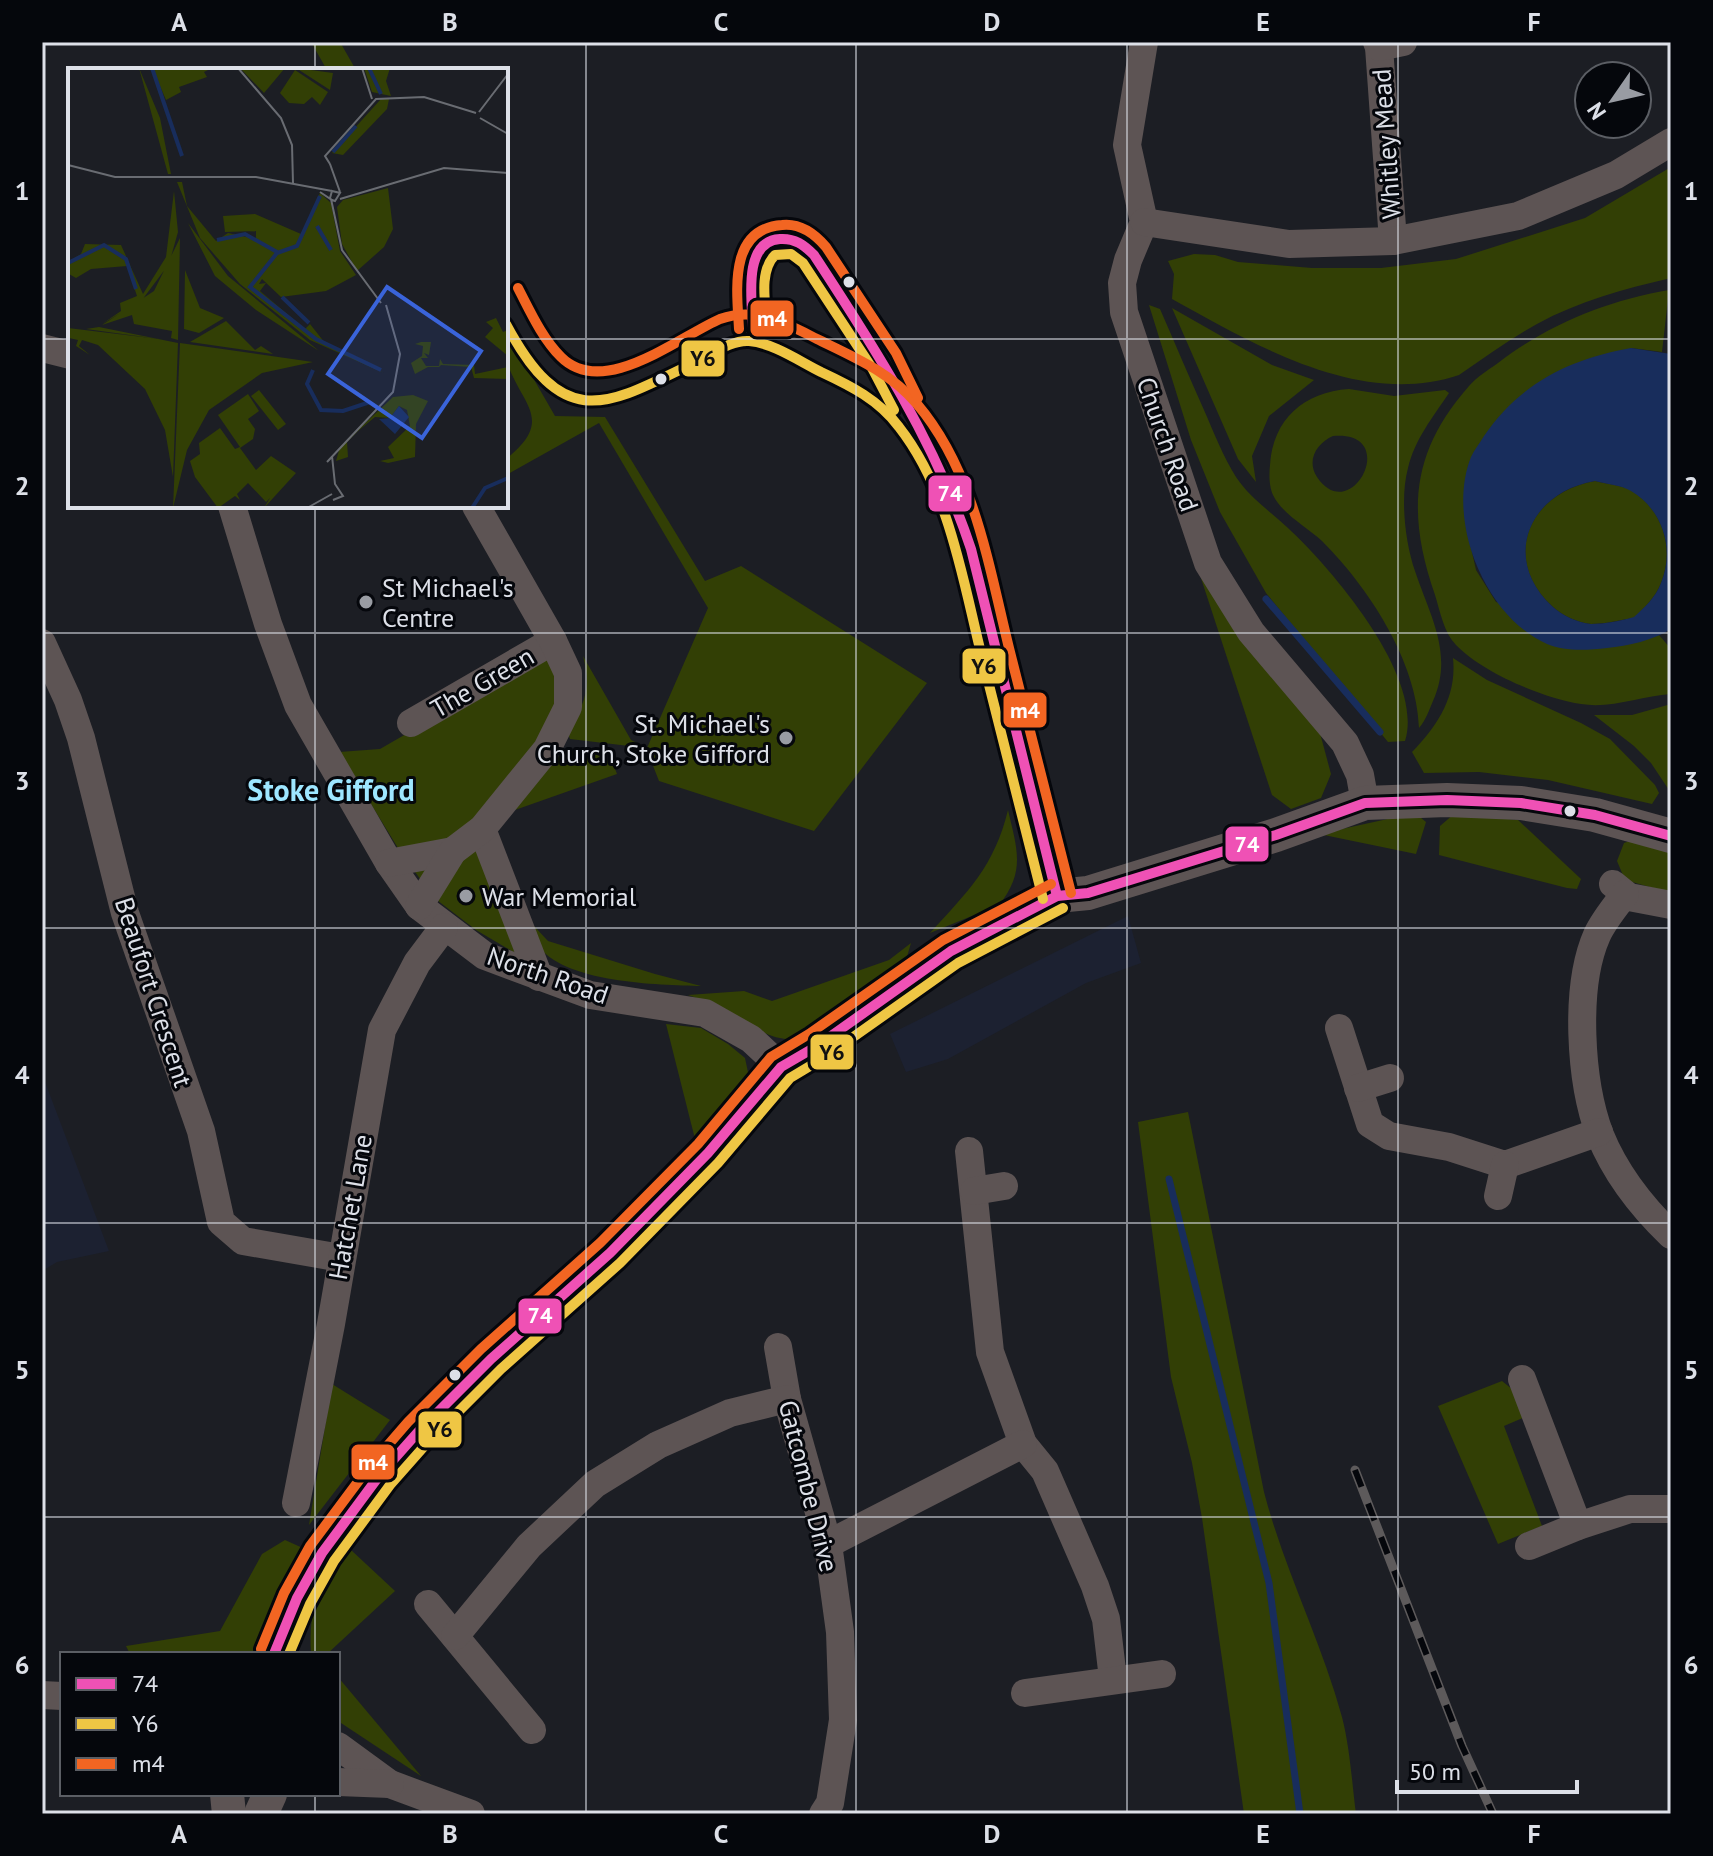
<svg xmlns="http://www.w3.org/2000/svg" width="1713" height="1856" font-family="'PT Sans',sans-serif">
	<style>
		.built { fill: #1c2131 }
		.green { fill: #323f05; fill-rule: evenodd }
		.water { fill: #182d5c; fill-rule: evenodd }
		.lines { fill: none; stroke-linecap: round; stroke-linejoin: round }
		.stream { stroke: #182d5c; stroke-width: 7 }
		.minor { stroke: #5d5454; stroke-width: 28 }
		.tertiary { stroke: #5d5454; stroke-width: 34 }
		.rail-casing { stroke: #5d5a5b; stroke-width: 9 }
		.rail { stroke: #05070c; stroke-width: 6; stroke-dasharray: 18; stroke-linecap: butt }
		.bus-1-casing { stroke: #05070c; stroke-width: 16 }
		.bus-2-casing { stroke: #05070c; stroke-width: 16 }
		.bus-3-casing { stroke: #05070c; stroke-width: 16 }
		.bus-1 { stroke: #ef51b5; stroke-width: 10 }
		.bus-2 { stroke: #efc644; stroke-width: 10 }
		.bus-3 { stroke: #f26522; stroke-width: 10 }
		.grid { fill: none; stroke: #dde0e8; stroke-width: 2; stroke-opacity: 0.55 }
		.bus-dot { fill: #dde0e8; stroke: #05070c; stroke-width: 3 }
		.poi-dot { fill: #999ca3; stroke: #05070c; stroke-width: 3 }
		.labels { text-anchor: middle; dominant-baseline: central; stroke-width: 6; stroke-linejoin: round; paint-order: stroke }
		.street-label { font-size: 26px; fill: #dde0e8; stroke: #05070c }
		.poi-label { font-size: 26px; fill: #dde0e8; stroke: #05070c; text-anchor: start }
		.quarter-label { font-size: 30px; font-weight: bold; fill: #9de6ff; stroke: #05070c }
		.inset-river { fill: none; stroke: #182d5c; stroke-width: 4 }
		.inset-road { fill: none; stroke: #696c72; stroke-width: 2 }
		.view { fill: #3a64da; fill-opacity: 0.15; stroke: #3a64da; stroke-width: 4 }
		.inset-edge { fill: none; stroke: #dde0e8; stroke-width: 4 }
		.line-badge { stroke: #05070c; stroke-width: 3 }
		.badge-label { font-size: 22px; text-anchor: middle; font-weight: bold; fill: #fff }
		.pale-badge-label { font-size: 22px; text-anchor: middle; font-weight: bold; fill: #111 }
		.neatline { fill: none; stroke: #dde0e8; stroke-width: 3 }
		.grid-label { font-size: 26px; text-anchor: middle; font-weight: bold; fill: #dde0e8 }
	</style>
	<rect width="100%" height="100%" fill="#1c1e24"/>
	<g class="built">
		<polygon points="1128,916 1141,963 1086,983 948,1059 906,1072 890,1034"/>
		<polygon points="42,1074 109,1251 57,1262 42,1271"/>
	</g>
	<g class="green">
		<polygon points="311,42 340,42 356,70 327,70"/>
		<path d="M1671,167V278C1624,289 1579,301 1537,324C1510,339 1484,358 1459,375C1361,408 1255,345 1172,299L1174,274L1168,261L1194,254L1215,255L1238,262L1312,268H1381L1456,259L1585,218Z"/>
		<path d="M1669,290L1662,352L1631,348L1464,495L1468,534L1476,570L1496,602L1643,640L1659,635L1671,649V694C1641,696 1611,709 1581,704C1543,698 1483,673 1456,645C1444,633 1440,611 1435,595C1407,514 1410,453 1469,386C1477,377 1488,370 1498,363C1549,324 1606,301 1669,290Z"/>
		<path d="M1149,305L1160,309C1175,343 1189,377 1204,410C1214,433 1223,456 1236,477C1250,498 1270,511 1288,528C1332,569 1425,677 1405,741L1388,742L1266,593L1220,512L1191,440Z"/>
		<polygon points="1172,308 1272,365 1314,380 1269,416 1252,456 1256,482 1238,459"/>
		<path d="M506,331L555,416L605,417L705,581L741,566L927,683L814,831L659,781L646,748L570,739L568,733C584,703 592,690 583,656L631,740L647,748L708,608L599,423L506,475V459C556,419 521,405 507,362C504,353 506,341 506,331Z"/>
		<path d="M1349,389L1394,396L1445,390L1449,393C1433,417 1415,439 1408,468C1400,498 1405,542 1415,571C1430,616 1454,654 1433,701C1429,710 1426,720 1419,728C1417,661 1368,587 1322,541C1307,527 1282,514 1273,495C1269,486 1269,475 1270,465C1273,419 1304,392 1349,389ZM1333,436C1402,430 1351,528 1317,477C1306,460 1317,443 1333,436Z"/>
		<path d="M1595,481C1606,484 1621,485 1631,490C1663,510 1675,549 1661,583C1656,597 1644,608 1634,618C1620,620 1605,624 1591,624C1578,623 1562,615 1553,607C1500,559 1528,493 1595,481Z"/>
		<polygon points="1196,563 1320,733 1331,774 1321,798 1291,809 1272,795"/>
		<path d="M1453,658L1487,680L1581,723L1610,739L1655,785L1659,793L1652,804L1548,780L1479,772L1424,773L1412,752C1437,726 1457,697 1453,658Z"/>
		<polygon points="536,659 549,659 559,685 550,727 473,826 515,953 476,930 433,897 398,848 339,752 380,749"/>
		<polygon points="1671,704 1671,793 1651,763 1634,746 1594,715 1632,715"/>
		<path d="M557,750C578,750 610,751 617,774L515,810Z"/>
		<path d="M1008,810C1017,849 1026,871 999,905L930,933C968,891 994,867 1008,810Z"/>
		<polygon points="1415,813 1426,822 1416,854 1319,834"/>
		<polygon points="1454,814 1518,820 1581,879 1577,889 1567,888 1439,855 1440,826"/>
		<polygon points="1635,839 1671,851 1671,893 1625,880 1617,861 1624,843"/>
		<path d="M533,925L548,941L655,974L701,986C659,985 562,983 537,944C534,939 534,931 533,925Z"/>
		<path d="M911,943L904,967L801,1039C768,1042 757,1027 730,1012C717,1005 702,1000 688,995L744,991L772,1001L889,960Z"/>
		<polygon points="666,1024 701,1028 728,1044 745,1058 749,1077 740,1093 695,1139"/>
		<path d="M1188,1112L1264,1492C1284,1569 1321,1640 1342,1717C1350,1748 1352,1783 1356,1814H1244L1202,1518L1192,1463L1171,1377L1138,1122Z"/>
		<polygon points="1502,1381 1518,1394 1525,1417 1504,1426 1542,1526 1498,1544 1438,1406"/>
		<polygon points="332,1384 390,1420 309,1525"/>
		<polygon points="285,1540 305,1549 253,1654 130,1654 126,1646 220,1631 262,1554"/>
		<path d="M351,1550L395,1591L327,1654H311C308,1606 319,1585 351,1550Z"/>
		<polygon points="338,1677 421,1776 338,1721"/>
	</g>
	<path class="water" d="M1631,348L1671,354V629C1654,640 1628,646 1607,648C1588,650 1566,652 1547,644C1484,616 1446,520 1471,457C1474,450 1480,443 1484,436C1520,383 1570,359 1631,348ZM1595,481C1606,484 1621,485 1631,491C1663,510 1675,549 1661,583C1656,597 1644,608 1634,617C1620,621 1605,624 1591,624C1578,623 1562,615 1553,607C1500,559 1529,492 1595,481Z"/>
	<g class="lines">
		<g class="stream">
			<polyline points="1266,599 1380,732"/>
			<polyline points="1169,1179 1269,1583 1300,1814"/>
		</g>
		<g class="minor">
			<polyline points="1144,42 1127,145 1144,222 1128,260 1122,283 1124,312 1208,563 1251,632 1345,743 1360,775 1365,803"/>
			<polyline points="1377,42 1379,47 1393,241"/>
			<polyline points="1379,47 1403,42"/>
			<polyline points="1144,222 1289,244 1393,241 1518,216 1616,175 1671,142"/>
			<polyline points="42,348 70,355"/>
			<polyline points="232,506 268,624 298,705 389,863 419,906 485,956 590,995 705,1013 751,1039 781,1067"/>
			<polyline points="42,643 68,700 81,738 125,913 201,1131 221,1222 243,1241 341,1258"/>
			<polyline points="411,723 553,641"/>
			<polyline points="482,829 539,977"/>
			<polyline points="389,863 453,851"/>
			<polyline points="1613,884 1629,897 1671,905"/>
			<path d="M1625,894C1615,907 1604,920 1597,935C1574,987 1580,1082 1600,1135C1615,1172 1642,1207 1671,1235"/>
			<polyline points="419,906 453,851 482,829 547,749 568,707 568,673 553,641 476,506"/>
			<polyline points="1339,1028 1370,1124 1389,1136 1449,1147 1505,1165 1599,1132"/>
			<polyline points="1358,1088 1390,1078"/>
			<polyline points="969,1151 990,1352 1023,1444 1045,1471 1095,1586 1106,1619 1113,1679"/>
			<polyline points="974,1191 1004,1186"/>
			<polyline points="1498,1196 1505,1165"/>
			<polyline points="778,1347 787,1399 828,1544 840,1632 843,1720 830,1803 823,1814"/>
			<polyline points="1522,1379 1578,1526"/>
			<polyline points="296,1503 331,1324 382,1030 417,963 444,927"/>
			<polyline points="828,1544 1023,1444"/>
			<polyline points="1529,1546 1578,1526 1630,1509 1671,1509"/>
			<polyline points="428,1604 532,1730"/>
			<polyline points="455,1636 529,1546 595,1484 658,1445 730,1413 787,1399"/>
			<polyline points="1025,1693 1162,1674"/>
			<polyline points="42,1695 62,1696"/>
			<polyline points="338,1746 390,1784 471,1814"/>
			<polyline points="338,1782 390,1784"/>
		</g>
		<g class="tertiary">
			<polyline points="274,1654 297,1598 322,1553 379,1476 418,1432 491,1359 610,1253 708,1153 781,1067 817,1046 951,951 1057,896 1088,893 1276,835 1365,803 1447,800 1521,803 1595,815 1671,836"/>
			<polyline points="227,1794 229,1814"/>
			<polyline points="261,1814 270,1794"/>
		</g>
		<g class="rail-casing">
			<polyline id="rail" points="1355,1470 1462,1746 1493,1814"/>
		</g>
		<use href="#rail" class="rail"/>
		<g class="bus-1-casing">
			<g id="bus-1">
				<path d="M753,328C752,302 742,241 780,239C795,238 804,245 814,255C875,348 936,443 971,549L1057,896"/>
				<polyline points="274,1654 297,1598 322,1553 379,1476 418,1432 491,1359 610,1253 708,1153 781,1067 817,1046 951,951 1057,896 1088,893 1276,835 1365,803 1447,800 1521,803 1595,815 1671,836"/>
			</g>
		</g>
		<g class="bus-2-casing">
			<g id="bus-2">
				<path d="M506,324C567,438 610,403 704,358C717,351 733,340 749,341C773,343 799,361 821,372C851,386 879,400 899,427C949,491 962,576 981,653C1002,735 1023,817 1043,899"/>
				<path d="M767,327C766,305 758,272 775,255L791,254L803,263L872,368L894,410"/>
				<polyline points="289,1654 310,1604 334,1561 390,1485 428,1442 501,1369 620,1263 718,1163 790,1078 825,1057 958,963 1063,908"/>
			</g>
		</g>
		<g class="bus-3-casing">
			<g id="bus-3">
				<path d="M518,288C530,311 542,338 561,357C603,399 677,338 720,319C756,306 785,323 817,339C854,357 890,372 917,404C975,472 989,568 1010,652C1030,732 1050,812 1071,893"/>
				<path d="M739,329C737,291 728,229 782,225C800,223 815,234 826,247L896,353L918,398"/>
				<polyline points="261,1649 284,1593 310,1546 369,1467 408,1422 481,1349 600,1243 698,1144 771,1057 809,1034 943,940 1051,884"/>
			</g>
		</g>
		<use href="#bus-1" class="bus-1"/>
		<use href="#bus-2" class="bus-2"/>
		<use href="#bus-3" class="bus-3"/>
	</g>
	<path class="grid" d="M315,42V70M586,42V1814M856,42V1814M1127,42V1814M1398,42V1814M42,339H70M506,339H1671M315,506V1654M42,633H1671M42,928H1671M42,1223H1671M42,1517H1671M315,1794V1814"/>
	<g class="bus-dot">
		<circle cx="849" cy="282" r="7"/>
		<circle cx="661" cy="379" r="7"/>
		<circle cx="1570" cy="811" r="7"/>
		<circle cx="455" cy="1375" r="7"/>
	</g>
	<g class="poi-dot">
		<circle cx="366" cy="602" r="8"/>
		<circle cx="786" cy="738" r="8"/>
		<circle cx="466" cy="896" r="8"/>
	</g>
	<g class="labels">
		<g class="street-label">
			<text transform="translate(1386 144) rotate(-94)">Whitley Mead</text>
			<text transform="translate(1168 444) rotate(71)">Church Road</text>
			<text transform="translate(482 682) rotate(-30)">The Green</text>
			<text transform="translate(548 975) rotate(19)">North Road</text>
			<text transform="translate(154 992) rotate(72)">Beaufort Crescent</text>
			<text transform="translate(350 1207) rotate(-80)">Hatchet Lane</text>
			<text transform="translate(809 1486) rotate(76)">Gatcombe Drive</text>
		</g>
		<g class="poi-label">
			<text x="382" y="587">St Michael's<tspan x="382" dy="30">Centre</tspan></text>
			<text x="770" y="723" text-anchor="end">St. Michael's<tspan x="770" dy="30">Church, Stoke Gifford</tspan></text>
			<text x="482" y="896">War Memorial</text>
		</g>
		<g class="quarter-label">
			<text x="331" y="789">Stoke Gifford</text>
		</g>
	</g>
	<g transform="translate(68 68)">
		<rect width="440" height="440" fill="#1c1e24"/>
		<path d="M71,0L92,50L103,106H100ZM84,0H144L136,4L139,9L111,19L113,24L98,32ZM172,0H217L196,25ZM228,0L265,5L262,22ZM296,0H322L318,13L323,28L304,24ZM227,2L260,24L252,37L244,29L236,36L221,35L212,25ZM313,31H321L319,41L275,87L264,85ZM109,114H114L119,138L148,173L160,165L188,171V163L157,164L155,148L187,146L233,166L252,125L263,135L272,183L288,207L258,223L213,229L194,211L191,216L198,215L192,223L237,261L242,256L257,275L316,305L242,272L172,216L132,170ZM320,120L325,161L316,179L289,203L274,176L269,139L275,132ZM106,123L110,164L101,196L74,232L34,256L53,243L52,235L69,228L59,198L23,201L8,210L1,206L0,194L13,186L17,176L53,177L75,226L98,189ZM120,155L160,208L251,283L188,242L147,208ZM112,170L110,272L103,270L104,263L66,256L64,247L34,257L86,223ZM117,202L132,240L156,250L131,265L116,261ZM428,250L435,264L440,262V288L417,269L425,260L418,254ZM158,253L187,282L193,278L205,286L122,274ZM31,259L110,275L105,409L97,362L77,321L30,277L14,272L11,278L22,287L8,278L10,272L1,270L0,260L91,271L18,261ZM353,274H363L361,287L356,285L360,290H353L358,298H371L372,291L375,296L406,297L407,306L440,299V311L406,310L403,299L373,297L371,299H360L347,306L343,295L354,288L355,278L347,276ZM112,275L245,294L194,305L141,342L119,382L105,440ZM191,322L218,356L210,362L183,328ZM180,326L191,343L180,351L187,361L185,371L172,380L188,402L203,388L228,405L196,440L202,430L198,434L180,415L169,426L172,432L167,428L150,440L127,409L122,393L132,386L131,375L152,360L167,381L172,379L150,347ZM345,327L360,333L348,356L347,389L320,395L312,393L326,390L320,379L342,358L339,342L331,338L322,350L307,349L290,363L279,374L280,389L268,393L272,379L325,329Z" fill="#323f05"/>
		<path d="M331,338L341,349L327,366L311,351L322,350Z" fill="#182d5c"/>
		<path class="inset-river" d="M84,0L114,88M301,0L313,26M265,84L288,58M252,128L229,178L209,185L182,219L248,271L313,302M249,158L263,182M149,172L177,166L209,184M0,195L36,177L58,191L68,221M214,229L241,255M245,302L239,316L253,342L275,343L302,334M404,440L417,420L440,410"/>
		<path class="inset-road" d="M170,0L213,50L224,77L225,115M294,0L304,31M411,44L440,6M412,50L440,66M262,96L257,88L308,31L356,29L408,45M262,96L272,124M0,97L47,109H188L264,123M252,124L264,132L267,133L272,125L264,123L262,130M263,131L274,182L313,235M272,131L376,100L440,105M264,388L267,416L275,428L265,432M259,394L325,324L332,286L318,237M239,440L264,426"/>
		<path class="view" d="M319,219L413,283L354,370L260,306Z"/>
		<rect width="440" height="440" class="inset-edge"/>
	</g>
	<g class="line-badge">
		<rect x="749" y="299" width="46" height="39" rx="8" fill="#f26522"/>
		<rect x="680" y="339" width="46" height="39" rx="8" fill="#efc644"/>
		<rect x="927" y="474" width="46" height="39" rx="8" fill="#ef51b5"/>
		<rect x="961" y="647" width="46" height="38" rx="8" fill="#efc644"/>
		<rect x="1002" y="691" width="46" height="38" rx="8" fill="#f26522"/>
		<rect x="1224" y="825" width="46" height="38" rx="8" fill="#ef51b5"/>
		<rect x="809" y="1033" width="46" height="38" rx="8" fill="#efc644"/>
		<rect x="517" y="1297" width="46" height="38" rx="8" fill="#ef51b5"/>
		<rect x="417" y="1410" width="46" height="39" rx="8" fill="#efc644"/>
		<rect x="350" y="1443" width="46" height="38" rx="8" fill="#f26522"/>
	</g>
	<g class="badge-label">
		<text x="772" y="326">m4</text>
		<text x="950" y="501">74</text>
		<text x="1025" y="718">m4</text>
		<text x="1247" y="852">74</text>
		<text x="540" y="1323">74</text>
		<text x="373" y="1470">m4</text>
	</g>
	<g class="pale-badge-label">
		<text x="703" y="366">Y6</text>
		<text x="984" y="674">Y6</text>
		<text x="832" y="1060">Y6</text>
		<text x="440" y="1437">Y6</text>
	</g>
	<rect width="1713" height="1856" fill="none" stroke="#05070c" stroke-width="88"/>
	<rect x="60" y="1652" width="280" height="144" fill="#05070c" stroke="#5b5e64" stroke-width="2"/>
	<rect x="76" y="1678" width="40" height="12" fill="#ef51b5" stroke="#5b5e64" stroke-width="2"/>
	<text x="132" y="1692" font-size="24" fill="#dde0e8">74</text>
	<rect x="76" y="1718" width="40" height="12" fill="#efc644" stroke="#5b5e64" stroke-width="2"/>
	<text x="132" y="1732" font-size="24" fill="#dde0e8">Y6</text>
	<rect x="76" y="1758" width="40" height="12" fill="#f26522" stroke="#5b5e64" stroke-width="2"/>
	<text x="132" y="1772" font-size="24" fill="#dde0e8">m4</text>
	<g transform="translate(1613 100) rotate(236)"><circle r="38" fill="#05070c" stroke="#5b5e64" stroke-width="2"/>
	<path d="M0-6L14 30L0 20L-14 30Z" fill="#999ca3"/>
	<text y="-12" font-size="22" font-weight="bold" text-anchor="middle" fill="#dde0e8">N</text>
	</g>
	<path d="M1397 1780v12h180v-12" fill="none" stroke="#dde0e8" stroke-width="4"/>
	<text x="1409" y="1780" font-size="24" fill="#dde0e8" stroke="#05070c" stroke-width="6" paint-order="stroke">50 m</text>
	<rect x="44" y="44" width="1625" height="1768" class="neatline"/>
	<g class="grid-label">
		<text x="179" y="31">A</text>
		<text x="450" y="31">B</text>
		<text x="721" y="31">C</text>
		<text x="992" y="31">D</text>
		<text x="1263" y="31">E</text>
		<text x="1534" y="31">F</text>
		<text x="22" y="200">1</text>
		<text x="1691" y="200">1</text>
		<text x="22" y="495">2</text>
		<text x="1691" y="495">2</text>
		<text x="22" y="790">3</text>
		<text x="1691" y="790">3</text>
		<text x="22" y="1084">4</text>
		<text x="1691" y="1084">4</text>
		<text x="22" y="1379">5</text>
		<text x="1691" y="1379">5</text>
		<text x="22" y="1674">6</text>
		<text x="1691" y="1674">6</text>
		<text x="179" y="1843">A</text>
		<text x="450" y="1843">B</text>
		<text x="721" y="1843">C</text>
		<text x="992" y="1843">D</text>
		<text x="1263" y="1843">E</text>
		<text x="1534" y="1843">F</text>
	</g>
</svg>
